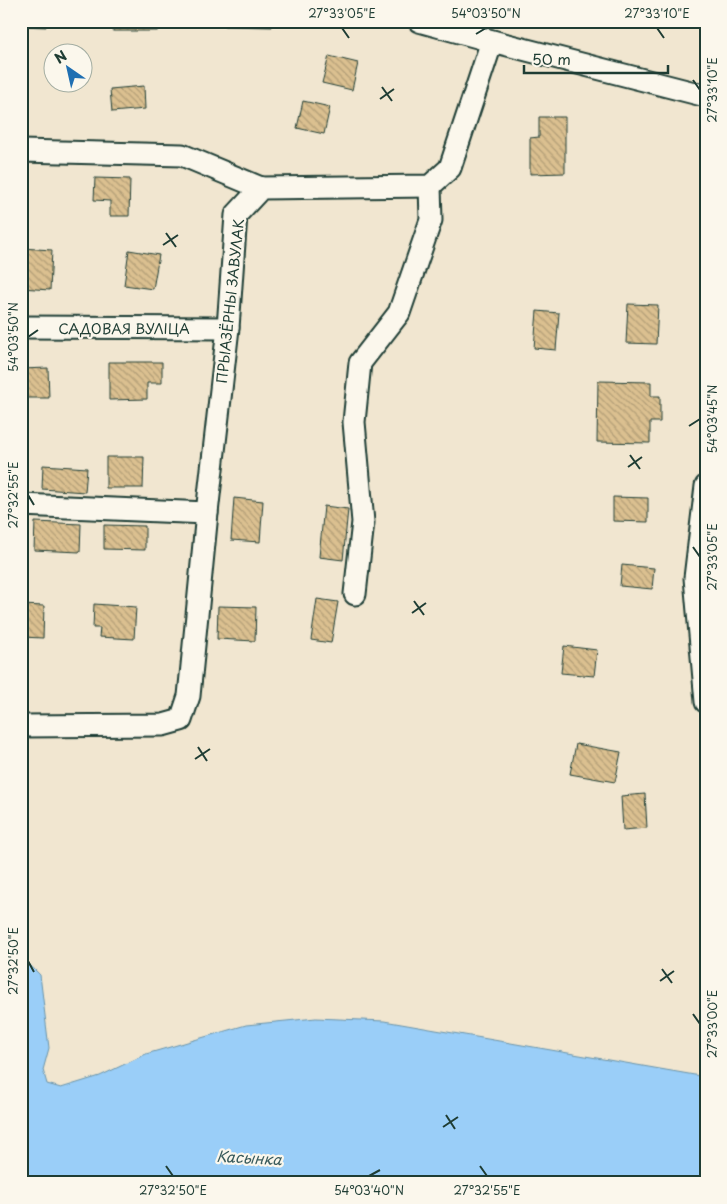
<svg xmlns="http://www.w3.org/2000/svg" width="727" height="1204" font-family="'Playpen Sans',sans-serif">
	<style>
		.water { fill: #9acef8; stroke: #6994aa }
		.building { fill: url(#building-back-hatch); stroke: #1f3d34 }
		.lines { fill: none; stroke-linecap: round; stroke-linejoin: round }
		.minor-casing { stroke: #1f3d34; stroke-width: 25 }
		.minor { stroke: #fbf7ec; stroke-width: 21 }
		.ticks { fill: none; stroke: #1f3d34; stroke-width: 2 }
		.labels { text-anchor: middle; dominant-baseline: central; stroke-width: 4.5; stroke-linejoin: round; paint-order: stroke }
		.street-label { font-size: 14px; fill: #1f3d34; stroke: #fbf7ec }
		.water-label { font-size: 15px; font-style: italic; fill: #385a5b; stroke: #fbf7ec }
		.neatline { fill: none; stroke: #1f3d34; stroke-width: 2 }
		.ticks-label { font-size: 12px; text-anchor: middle; fill: #1f3d34 }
	</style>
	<defs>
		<pattern id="building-back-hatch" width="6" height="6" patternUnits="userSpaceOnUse" patternTransform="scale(1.25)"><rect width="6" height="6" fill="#dbc090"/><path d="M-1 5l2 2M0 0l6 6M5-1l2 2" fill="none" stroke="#b19d76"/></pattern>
	</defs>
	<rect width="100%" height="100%" fill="#f1e6d0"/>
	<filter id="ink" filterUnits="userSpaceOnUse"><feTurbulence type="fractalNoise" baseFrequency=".02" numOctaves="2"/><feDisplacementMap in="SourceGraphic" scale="10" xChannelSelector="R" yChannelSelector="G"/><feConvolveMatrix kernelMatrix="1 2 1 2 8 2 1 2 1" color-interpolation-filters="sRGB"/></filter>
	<g filter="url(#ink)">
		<polygon class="water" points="21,965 30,965 40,975 49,1048 43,1070 47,1084 61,1088 100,1076 146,1054 246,1025 316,1018 384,1021 706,1077 706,1183 21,1183"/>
		<g class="building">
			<polygon points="21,21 46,21 46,27 21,26"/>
			<rect x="113" y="21" width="44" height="10"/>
			<polygon points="225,21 272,21 272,27 225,26"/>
			<polygon points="329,56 358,63 352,90 322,83"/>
			<polygon points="144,86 145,109 112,112 110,89"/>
			<polygon points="303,101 330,107 324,134 297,128"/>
			<polygon points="539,117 565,117 565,173 530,174 530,138 539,137"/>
			<polygon points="95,178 130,179 129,216 110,216 110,201 94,200"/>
			<polygon points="21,248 52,250 50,290 21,288"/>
			<polygon points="129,250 159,255 153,289 124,285"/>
			<polygon points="628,304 658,305 656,344 626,343"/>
			<polygon points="537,311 559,313 556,350 534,348"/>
			<polygon points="109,362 162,362 162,383 147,383 147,399 109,400"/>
			<polygon points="48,368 49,398 21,398 21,369"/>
			<polygon points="598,381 651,382 651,396 660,396 660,422 650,422 650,443 597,442"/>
			<polygon points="106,457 144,457 143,488 106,488"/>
			<polygon points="43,465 87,468 85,492 42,489"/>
			<polygon points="613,497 648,498 648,522 613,521"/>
			<polygon points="234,498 263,501 260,542 231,540"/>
			<polygon points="324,506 348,509 343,560 319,557"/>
			<polygon points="35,522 81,524 80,552 34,550"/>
			<polygon points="104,525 145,526 145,550 104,549"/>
			<polygon points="622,565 654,568 652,589 620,586"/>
			<polygon points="317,599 338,602 331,643 311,640"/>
			<polygon points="94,604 136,607 134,639 99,637 100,628 93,628"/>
			<polygon points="21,605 44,606 43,638 21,637"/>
			<polygon points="218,606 256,607 255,641 217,639"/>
			<polygon points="564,646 597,650 594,676 561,673"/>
			<polygon points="576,744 621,752 615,782 570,774"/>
			<polygon points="645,794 647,828 623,830 621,796"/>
		</g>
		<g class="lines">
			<g class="minor-casing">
				<g id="minor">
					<polyline points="419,21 492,41 706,96"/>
					<polyline points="21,151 182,155 261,188"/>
					<polyline points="21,327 228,328"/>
					<polyline points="706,486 695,578 706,702"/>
					<polyline points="21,505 207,513"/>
					<polyline points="355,594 363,522 354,422 360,363 399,313 431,220 430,186"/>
					<polyline points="21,726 163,725 181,720 189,696 207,513 228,328 236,215 261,188 430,186 450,168 492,41"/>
				</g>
			</g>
			<use href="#minor" class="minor"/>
		</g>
	</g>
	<path class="ticks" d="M342,28L349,38M657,28L664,38M476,34L486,28M693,80L700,90M382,87L392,101M380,99L394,89M166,233L176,247M163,245L178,235M28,337L38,330M689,426L700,419M630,455L640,469M628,467L642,457M28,495L34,505M693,547L700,557M414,601L424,615M412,613L426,603M198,747L207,761M195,759L210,749M28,961L34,972M662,969L672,983M660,981L674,971M693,1014L700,1024M446,1115L455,1129M443,1127L458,1117M166,1166L173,1176M480,1166L487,1176M369,1176L380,1170"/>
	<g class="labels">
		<g class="street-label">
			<text transform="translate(230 301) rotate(-84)">ПРЫАЗЁРНЫ ЗАВУЛАК</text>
			<text x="124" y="328">САДОВАЯ ВУЛІЦА</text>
		</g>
		<g class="water-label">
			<text transform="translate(249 1157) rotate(3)">Касынка</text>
		</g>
	</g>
	<rect width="727" height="1204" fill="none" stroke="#fbf7ec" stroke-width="55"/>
	<g transform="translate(68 68) rotate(326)"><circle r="24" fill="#fbf7ec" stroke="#a3ada2"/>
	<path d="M0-4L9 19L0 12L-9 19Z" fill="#1f6fb2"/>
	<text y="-8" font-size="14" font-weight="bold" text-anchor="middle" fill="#1f3d34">N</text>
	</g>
	<path d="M524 65v8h144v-8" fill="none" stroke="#1f3d34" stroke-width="2.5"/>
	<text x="532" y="65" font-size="15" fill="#1f3d34" stroke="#fbf7ec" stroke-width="4" paint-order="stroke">50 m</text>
	<rect x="28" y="28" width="672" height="1148" class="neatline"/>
	<g class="ticks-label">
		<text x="342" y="18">27°33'05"E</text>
		<text x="486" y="18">54°03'50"N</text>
		<text x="657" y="18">27°33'10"E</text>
		<text transform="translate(713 90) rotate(-90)" y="4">27°33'10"E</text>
		<text transform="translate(14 337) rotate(-90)" y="4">54°03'50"N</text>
		<text transform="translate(713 419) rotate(-90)" y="4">54°03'45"N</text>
		<text transform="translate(14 495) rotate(-90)" y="4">27°32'55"E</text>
		<text transform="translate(713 557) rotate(-90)" y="4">27°33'05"E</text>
		<text transform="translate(14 961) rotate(-90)" y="4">27°32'50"E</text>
		<text transform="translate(713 1024) rotate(-90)" y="4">27°33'00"E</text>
		<text x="173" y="1195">27°32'50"E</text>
		<text x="369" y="1195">54°03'40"N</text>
		<text x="487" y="1195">27°32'55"E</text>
	</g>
</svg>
